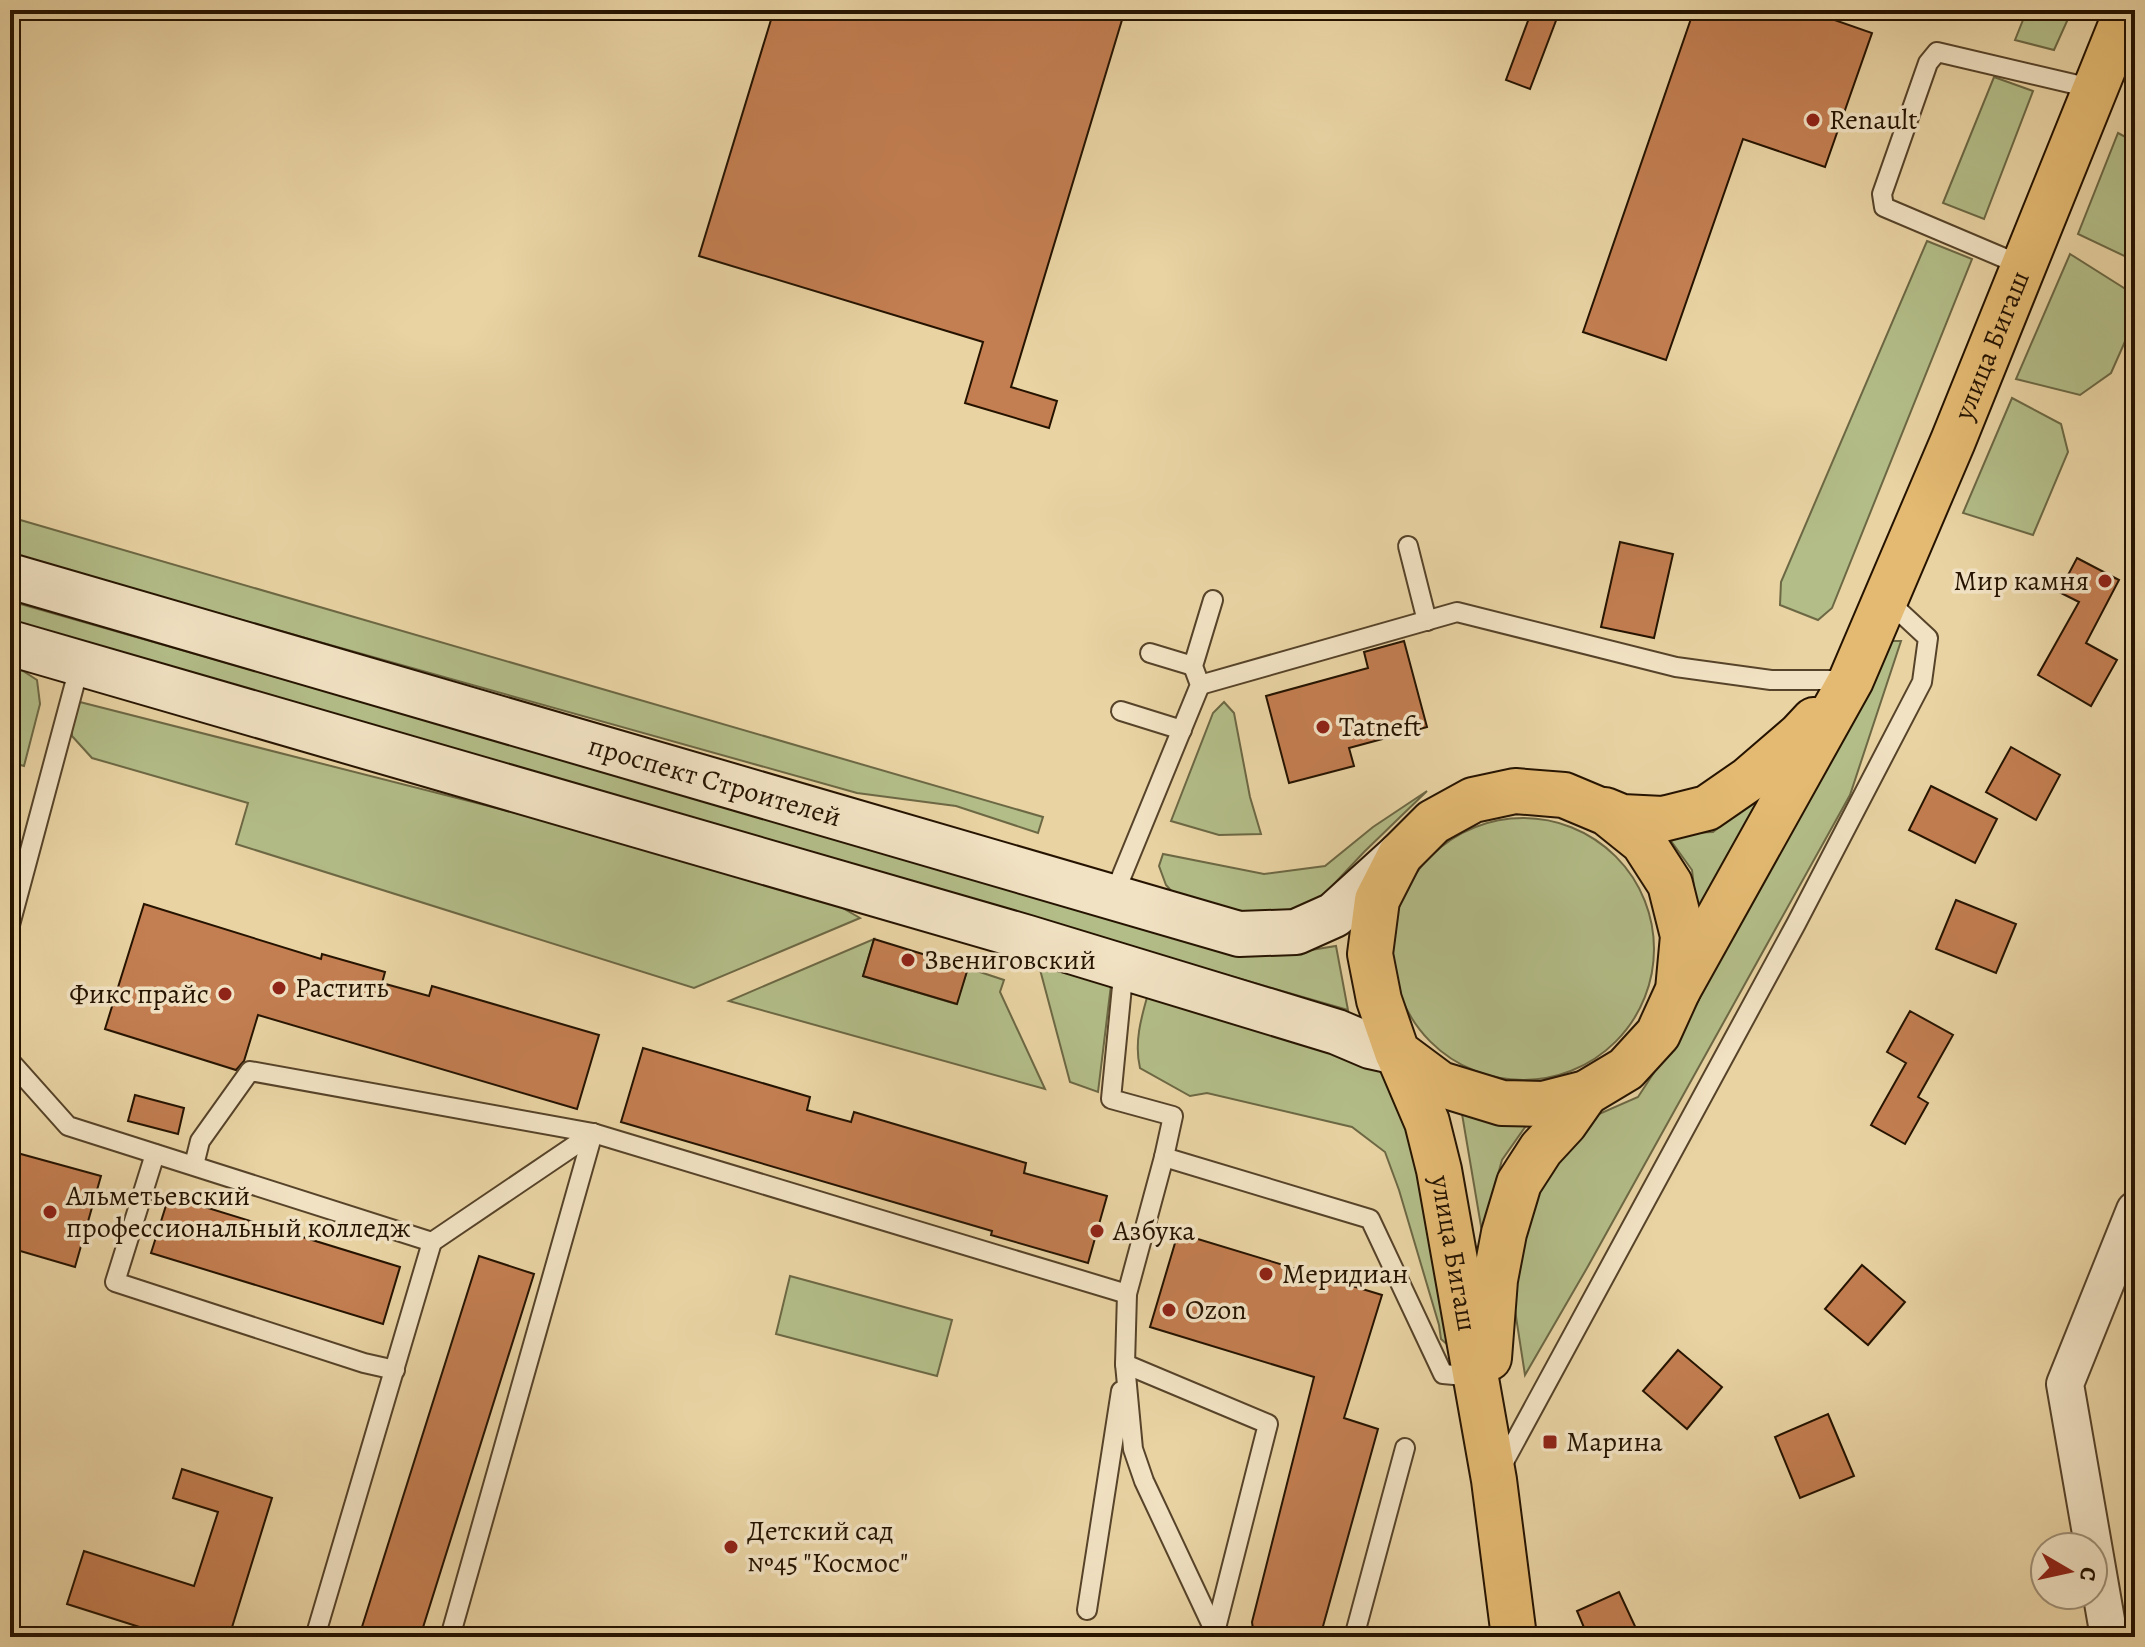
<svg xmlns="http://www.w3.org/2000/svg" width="2145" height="1647" font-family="Alegreya,serif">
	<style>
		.green { fill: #b3bd88; stroke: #6c6844; stroke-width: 2 }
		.building { fill: #c37e51; stroke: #251300; stroke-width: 2 }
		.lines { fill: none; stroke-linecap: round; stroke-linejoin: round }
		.lane-casing { stroke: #564329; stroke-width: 22 }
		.street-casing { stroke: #564329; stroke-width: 40 }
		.secondary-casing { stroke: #251300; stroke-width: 48 }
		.primary-casing { stroke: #251300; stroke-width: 48 }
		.lane { stroke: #f1e2c3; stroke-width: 18 }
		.street { stroke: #f1e2c3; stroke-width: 36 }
		.secondary { stroke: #f1e2c3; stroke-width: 44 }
		.primary { stroke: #e4ba72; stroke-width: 44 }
		.poi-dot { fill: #8f2418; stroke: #f1e2c3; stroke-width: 3 }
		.labels { text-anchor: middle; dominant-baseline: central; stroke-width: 7; stroke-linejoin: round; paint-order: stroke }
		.poi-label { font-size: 28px; fill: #251300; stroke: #f1e2c3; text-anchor: start }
		.street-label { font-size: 28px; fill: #251300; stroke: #f1e2c3 }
	</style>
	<rect width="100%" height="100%" fill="#e9d3a3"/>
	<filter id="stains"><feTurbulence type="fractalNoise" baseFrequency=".0025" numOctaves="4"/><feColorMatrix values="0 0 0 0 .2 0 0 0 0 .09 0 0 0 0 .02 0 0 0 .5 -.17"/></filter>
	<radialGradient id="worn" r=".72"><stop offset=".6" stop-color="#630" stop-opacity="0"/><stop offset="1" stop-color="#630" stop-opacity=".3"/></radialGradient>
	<g class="green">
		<polygon points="2027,10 2072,10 2054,50 2015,40"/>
		<polygon points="1994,77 2033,91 1984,219 1943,203"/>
		<polygon points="2118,133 2135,142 2135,261 2078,234"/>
		<polygon points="1927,241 1972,259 1832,608 1818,620 1780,605 1781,582"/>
		<polygon points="2070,254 2135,295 2135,319 2111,373 2080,395 2016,379"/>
		<polygon points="2012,398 2061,424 2068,452 2033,535 1963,513"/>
		<polygon points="10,517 1043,817 1038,833 956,806 857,793 10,555"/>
		<polygon points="10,601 1233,950 1280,955 1336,946 1348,1010 10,624"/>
		<polygon points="1885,641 1901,641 1850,795 1587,1268 1525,1375 1508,1265 1524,1208 1583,1121 1638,1097 1687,1022"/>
		<polygon points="10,667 23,671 37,680 40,704 24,766 10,762"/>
		<polygon points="72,700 806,887 860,918 694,988 236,844 248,803 92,758 72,736"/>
		<polygon points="1224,702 1234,713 1250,797 1261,834 1219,835 1171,821 1213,713"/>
		<polygon points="1785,774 1697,914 1692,870 1666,834 1713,832"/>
		<polygon points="1427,791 1364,852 1318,901 1282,912 1232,911 1174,894 1166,885 1159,866 1163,854 1264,874 1325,866 1373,827"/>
		<circle cx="1523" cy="949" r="131"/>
		<polygon points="874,939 863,976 956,1004 968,968 1004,980 1000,992 1045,1089 729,1001"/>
		<polygon points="1038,962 1111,985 1098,1092 1070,1082"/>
		<path d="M1163,993L1392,1073L1417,1128L1450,1347L1441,1339L1439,1325L1399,1190L1385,1152L1352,1127L1207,1093L1190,1096L1140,1068C1134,1043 1141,1018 1148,994Z"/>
		<polygon points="1461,1108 1528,1123 1502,1160 1482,1232"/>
		<polygon points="790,1276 952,1320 937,1376 776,1334"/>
	</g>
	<g class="building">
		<polygon points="774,10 1125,10 1011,387 1057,401 1049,428 965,403 983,342 699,256"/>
		<polygon points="1532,10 1560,10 1530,89 1506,80"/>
		<polygon points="1694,10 1806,10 1872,33 1825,167 1743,139 1666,360 1583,332"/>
		<polygon points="1620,542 1673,554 1654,638 1601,627"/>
		<polygon points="2077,558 2119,580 2086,643 2117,660 2091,706 2038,675 2079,602 2059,592"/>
		<polygon points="1404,641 1427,727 1349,748 1354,766 1289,783 1266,696 1368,668 1364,652"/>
		<polygon points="2011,747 2060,775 2036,820 1986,792"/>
		<polygon points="1931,786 1997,819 1975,863 1909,830"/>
		<polygon points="1956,900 2016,924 1996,973 1936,949"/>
		<polygon points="144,904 321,959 322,954 385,972 382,983 429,996 432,986 599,1035 577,1109 258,1015 244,1061 236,1070 105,1029"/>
		<polygon points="874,939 968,968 957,1004 863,976"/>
		<polygon points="1910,1011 1953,1035 1918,1097 1928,1103 1905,1144 1871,1125 1906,1063 1887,1052"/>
		<polygon points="643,1048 810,1097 807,1110 851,1122 854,1112 1026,1163 1024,1173 1107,1196 1088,1263 991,1235 992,1231 621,1122"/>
		<polygon points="135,1095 184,1108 178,1134 128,1121"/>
		<polygon points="10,1151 101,1176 75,1267 10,1248"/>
		<polygon points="169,1196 400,1267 383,1324 151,1253"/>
		<polygon points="1178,1233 1382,1295 1344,1418 1378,1429 1320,1637 1254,1637 1252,1622 1314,1377 1150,1327"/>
		<polygon points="479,1256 534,1274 420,1637 383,1637 361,1630"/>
		<polygon points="1862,1265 1905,1302 1868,1345 1825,1309"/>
		<polygon points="1678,1350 1722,1387 1687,1429 1643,1391"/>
		<polygon points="1828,1414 1854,1476 1800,1498 1775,1437"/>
		<polygon points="182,1469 272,1498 229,1637 171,1637 67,1604 84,1551 194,1586 218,1512 173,1498"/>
		<polygon points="1619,1592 1640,1637 1588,1637 1577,1611"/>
	</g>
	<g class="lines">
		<g class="lane-casing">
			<g id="lane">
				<polyline points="2023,266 1884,207 1882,194 1928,63 1937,52 2095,89"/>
				<polyline points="1408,546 1427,621"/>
				<polyline points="1150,653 1193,666"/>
				<polyline points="1200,685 1457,612 1676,667 1771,680 1848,680"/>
				<polyline points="1121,711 1182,730"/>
				<polyline points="1113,897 1200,685 1193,666 1213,600"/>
				<polyline points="10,925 80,664"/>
				<polyline points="1124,966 1111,1099 1173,1116 1164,1157 1370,1219 1443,1374 1476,1377"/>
				<polyline points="10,1061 68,1126 432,1242 593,1133"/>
				<polyline points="155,1154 115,1282 364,1363 395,1370"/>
				<polyline points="1164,1157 1127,1294 1125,1364 1133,1449 1144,1481 1215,1632 1215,1637"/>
				<polyline points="194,1165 200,1141 250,1071 593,1133 1127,1294"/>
				<polyline points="1125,1364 1268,1424 1215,1632"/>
				<polyline points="1499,1471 1796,924 1922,682 1928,638 1886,599"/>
				<polyline points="1087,1610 1121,1391"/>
				<polyline points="315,1637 432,1242"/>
				<polyline points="450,1637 593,1133"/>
				<polyline points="1354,1637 1405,1448"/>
			</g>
		</g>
		<g class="street-casing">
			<polyline id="street" points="2109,1637 2065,1384 2135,1210"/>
		</g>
		<g class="secondary-casing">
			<g id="secondary">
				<path id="s1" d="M10,576L1239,934L1296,932L1334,915L1400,855"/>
				<polyline points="10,643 1028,938 1337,1032 1370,1046 1397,1052"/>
			</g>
		</g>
		<g class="primary-casing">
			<g id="primary">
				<polygon points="1515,791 1564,795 1607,813 1643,842 1670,884 1683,936 1678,990 1658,1034 1626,1069 1586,1093 1543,1104 1502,1103 1440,1084 1397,1052 1379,1000 1370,954 1377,900 1400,855 1433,822 1473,800"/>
				<polyline points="1605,810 1622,817 1663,819 1707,808 1749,779 1800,735 1814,720"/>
				<path id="s2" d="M1678,990L1851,680L1953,441L2127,10"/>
				<path id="s3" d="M1398,1054L1427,1122L1439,1170L1494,1480L1514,1637"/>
				<polyline points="1489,1358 1495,1280 1504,1233 1519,1183 1541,1149 1565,1123 1586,1093"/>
			</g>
		</g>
		<use href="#lane" class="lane"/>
		<use href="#street" class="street"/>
		<use href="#secondary" class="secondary"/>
		<use href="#primary" class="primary"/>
	</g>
	<g class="poi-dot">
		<circle cx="1813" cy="120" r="8"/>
		<circle cx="2105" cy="581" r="8"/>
		<circle cx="1323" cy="727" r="8"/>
		<circle cx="908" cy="960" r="8"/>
		<circle cx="279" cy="988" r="8"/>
		<circle cx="225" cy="994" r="8"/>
		<circle cx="50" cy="1212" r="8"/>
		<circle cx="1097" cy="1231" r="8"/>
		<circle cx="1266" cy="1274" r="8"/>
		<circle cx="1169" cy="1310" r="8"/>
		<rect x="1542" y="1434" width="16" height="16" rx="4"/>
		<circle cx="731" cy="1547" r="8"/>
	</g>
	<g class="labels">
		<g class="poi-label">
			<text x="1829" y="120">Renault</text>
			<text x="2089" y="581" text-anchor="end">Мир камня</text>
			<text x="1339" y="727">Tatneft</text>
			<text x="924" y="960">Звениговский</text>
			<text x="295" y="988">Растить</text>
			<text x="209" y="994" text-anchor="end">Фикс прайс</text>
			<text x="66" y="1196">Альметьевский<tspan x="66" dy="32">профессиональный колледж</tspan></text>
			<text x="1113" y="1231">Азбука</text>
			<text x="1282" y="1274">Меридиан</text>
			<text x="1185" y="1310">Ozon</text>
			<text x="1566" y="1442">Марина</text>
			<text x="747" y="1531">Детский сад<tspan x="747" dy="32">№45 "Космос"</tspan></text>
		</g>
		<g class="street-label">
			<text stroke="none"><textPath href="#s2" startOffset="718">улица Бигаш</textPath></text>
			<text stroke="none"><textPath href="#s1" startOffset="734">проспект Строителей</textPath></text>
			<text stroke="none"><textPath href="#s3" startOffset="208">улица Бигаш</textPath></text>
		</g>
	</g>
	<rect width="2145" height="1647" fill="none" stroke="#e9d3a3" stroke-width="40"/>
	<rect x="12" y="12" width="2121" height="1623" fill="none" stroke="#251300" stroke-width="4"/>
	<rect x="20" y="20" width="2105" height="1607" fill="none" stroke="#251300" stroke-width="2"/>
	<g transform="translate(2069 1571) rotate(99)"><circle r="38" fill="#f1e2c3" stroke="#9f8f75" stroke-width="2"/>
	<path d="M0-6L14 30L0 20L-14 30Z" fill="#8f2418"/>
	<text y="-12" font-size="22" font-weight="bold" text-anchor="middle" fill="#251300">С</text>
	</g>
	<rect width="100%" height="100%" filter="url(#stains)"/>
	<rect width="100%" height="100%" fill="url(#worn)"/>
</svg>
